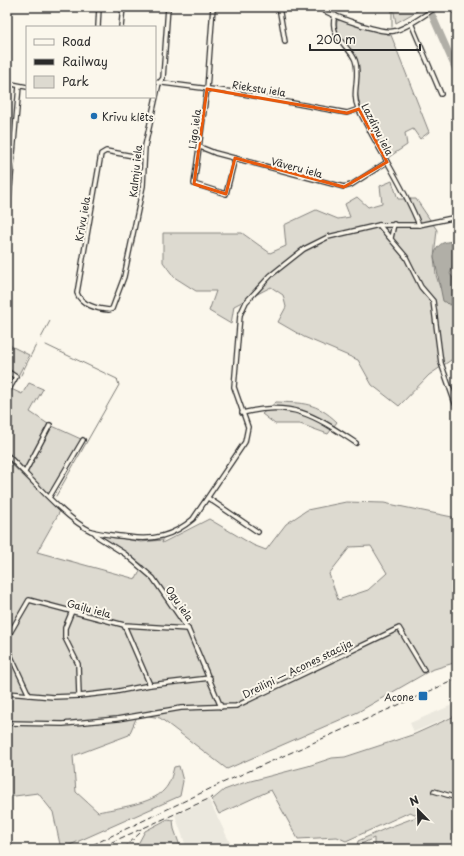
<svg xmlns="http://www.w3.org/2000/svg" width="464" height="856" font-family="'Playpen Sans',sans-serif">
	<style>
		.built { fill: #ebe8de }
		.green { fill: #dddad0; stroke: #84827e; fill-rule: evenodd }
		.water { fill: #b1afa7; stroke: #7b7a75 }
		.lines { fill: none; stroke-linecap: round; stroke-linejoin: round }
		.stream { stroke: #7b7a75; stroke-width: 1 }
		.river { stroke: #b1afa7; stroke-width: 7 }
		.minor-casing { stroke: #2b2b2b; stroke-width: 6 }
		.minor { stroke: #fbf7ec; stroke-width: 3.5 }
		.rail { stroke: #2b2b2b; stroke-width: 1; stroke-dasharray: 6 3; stroke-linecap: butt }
		.marked { fill: none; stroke: #e8590c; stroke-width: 3; stroke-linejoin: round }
		.poi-dot { fill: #1f6fb2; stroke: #fbf7ec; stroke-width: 1.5 }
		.labels { text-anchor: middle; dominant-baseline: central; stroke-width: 4; stroke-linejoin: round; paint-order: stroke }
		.street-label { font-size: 10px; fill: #2b2b2b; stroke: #fbf7ec }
		.poi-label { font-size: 10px; fill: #2b2b2b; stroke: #fbf7ec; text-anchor: start }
	</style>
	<rect width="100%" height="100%" fill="#fbf7ec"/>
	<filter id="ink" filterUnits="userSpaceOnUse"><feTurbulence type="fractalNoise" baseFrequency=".025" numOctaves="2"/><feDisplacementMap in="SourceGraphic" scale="8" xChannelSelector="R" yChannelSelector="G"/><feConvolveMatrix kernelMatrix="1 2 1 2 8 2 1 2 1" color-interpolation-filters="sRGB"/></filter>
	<g filter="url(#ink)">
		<g class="built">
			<polygon points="457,703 457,714 414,732 410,723"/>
			<polygon points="209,800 215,812 233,849 187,849 175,815"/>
		</g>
		<g class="green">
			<polygon points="393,7 424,7 396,23"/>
			<path d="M340,20L391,35L429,132L420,139L413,129L405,133L407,145L386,159C378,141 361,116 358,97C355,84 362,71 356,58C351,45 334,38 337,21Z"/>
			<polygon points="392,181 398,199 416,199 437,230 434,257 436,275 440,288 455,303 457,299 457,356 429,375 399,406 372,385 358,360 304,337 278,322 286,307 283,295 271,287 234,306 231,324 209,311 216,291 196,291 174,277 163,262 163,233 242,233 270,253 286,246 284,225 316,210 338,219 350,217 345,204 357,197 368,207 382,203 380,186"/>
			<polygon points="7,344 29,355 11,389 22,394 29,383 43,389 30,412 48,424 83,440 50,496 7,455"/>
			<path d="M276,402C303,403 316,402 337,422L328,434L300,424H275L262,414Z"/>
			<path d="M7,460L60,511L37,552L136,579L143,565L103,538L105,535L141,542L163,540L162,543L209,519L253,545L266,550L286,524L307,510L346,502L384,503L457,518V662L431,670L358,712L227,769L160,718L138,714L129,735L73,756L76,792L98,812C116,808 152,804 164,790C170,784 172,775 174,767L179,766L183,781L180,796L61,849L53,812L38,793L7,797ZM371,546L387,573L368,590L338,600L329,574L350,547Z"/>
			<polygon points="457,715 457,849 379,849 374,844 374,838 357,846 358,841 387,828 419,816 410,812 346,841 337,837 298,839 271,790 219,814 212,800 224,790 243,783 308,766 332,758 345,757 415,734"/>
			<polygon points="168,819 173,820 174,829 181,849 131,849 138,844 145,831"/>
		</g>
		<path class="water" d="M457,241V256L450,274L457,283V299L455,303L450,305L443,301L434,256C438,242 443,242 457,241Z"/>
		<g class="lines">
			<g class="stream">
				<polyline points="392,7 392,27"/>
				<polyline points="41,338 50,321"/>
				<polyline points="46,345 117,379 119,385 56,496"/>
				<polyline points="21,375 36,345"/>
			</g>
			<g class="river">
				<polyline points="427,7 427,8"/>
				<polyline points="432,15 457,72"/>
			</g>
			<g class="minor-casing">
				<g id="minor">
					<polyline points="213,7 207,89 194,184 226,194 235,158"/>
					<polyline points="279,7 285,42"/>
					<path d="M318,7C329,15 381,34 394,31C408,28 424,15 437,7"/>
					<polyline points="453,7 457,14"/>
					<path d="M335,15C328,37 349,45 355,60C361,76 351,93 358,108C377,148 403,184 419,225"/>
					<polyline points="411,23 441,94"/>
					<polyline points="98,27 99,7"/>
					<polyline points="121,27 123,7"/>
					<polyline points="155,82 233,92 347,113 359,109"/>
					<polyline points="7,83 27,87"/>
					<polyline points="200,147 215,153 344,187 351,185 387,162"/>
					<path d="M144,158L106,151L101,154L77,293C81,305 98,309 109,310L112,309L124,277L143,186L145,146L159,83L163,78L168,7"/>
					<polyline points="8,210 19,86"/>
					<polyline points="379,225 406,257 421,287 433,301 441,363 457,409"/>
					<polyline points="391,238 394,224"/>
					<polyline points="7,371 16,377 7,393"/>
					<path d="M242,413C293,400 315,416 356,443"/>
					<path d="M7,455C29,476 65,519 91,531C102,535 116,535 128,537C153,541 173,536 193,519L245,442L248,427L234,387L240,315L246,302L271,275L304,249L328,237L379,225H419L457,217"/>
					<polyline points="25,472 50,425"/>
					<polyline points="50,496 83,440"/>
					<polyline points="208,498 258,532"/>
					<polyline points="94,532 98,537 125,554 153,578 188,629 221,707"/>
					<polyline points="72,611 65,628 65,638 78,664 79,696"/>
					<polyline points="124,625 150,685"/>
					<polyline points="7,638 29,600 124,625 188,629"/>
					<polyline points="7,648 29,695"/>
					<polyline points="7,693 53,697 79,696 114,692 150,685 210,678"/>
					<polyline points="7,723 63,724 117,719 181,708 236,706 399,628 424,670"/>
					<polyline points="434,791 457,798"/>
				</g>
			</g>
			<use href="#minor" class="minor"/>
			<g class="rail">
				<polyline points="103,846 213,797"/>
				<polyline points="84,849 220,784 457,679"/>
				<polyline points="123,849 140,833"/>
			</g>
		</g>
	</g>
	<path class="marked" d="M207,89L347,113L359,109L387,162L344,187L235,158L226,194L194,184Z"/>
	<g class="poi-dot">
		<circle cx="94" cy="116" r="4"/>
		<rect x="418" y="691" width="10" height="10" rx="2"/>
	</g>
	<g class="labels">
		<g class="street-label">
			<text transform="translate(259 88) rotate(9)">Riekstu iela</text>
			<text transform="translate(194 129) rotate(-83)">Līgo iela</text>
			<text transform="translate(378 129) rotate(63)">Lazdiņu iela</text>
			<text transform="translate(297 167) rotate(15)">Vāveru iela</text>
			<text transform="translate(135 171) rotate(-84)">Kalmju iela</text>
			<text transform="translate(82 219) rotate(-80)">Krīvu iela</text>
			<text transform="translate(180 603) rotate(55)">Ogu iela</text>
			<text transform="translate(89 608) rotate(15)">Gaiļu iela</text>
			<text transform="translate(297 668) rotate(-26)">Dreiliņi — Acones stacija</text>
		</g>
		<g class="poi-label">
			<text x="102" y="116">Krīvu klēts</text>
			<text x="414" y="696" text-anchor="end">Acone</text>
		</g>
	</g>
	<rect width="464" height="856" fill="none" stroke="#fbf7ec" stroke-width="24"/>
	<rect x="12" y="12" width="440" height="832" fill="none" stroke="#2b2b2b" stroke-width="1.5" filter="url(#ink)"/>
	<rect x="26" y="26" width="130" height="72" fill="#fbf7ec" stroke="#a8a59f"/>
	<rect x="34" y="39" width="20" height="6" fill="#fbf7ec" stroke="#a8a59f"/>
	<text x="62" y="46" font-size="12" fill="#2b2b2b">Road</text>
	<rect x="34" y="59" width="20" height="6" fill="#2b2b2b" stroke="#a8a59f"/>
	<text x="62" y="66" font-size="12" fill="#2b2b2b">Railway</text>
	<rect x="34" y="76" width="20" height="12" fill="#dddad0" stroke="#a8a59f"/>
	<text x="62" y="86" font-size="12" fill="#2b2b2b">Park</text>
	<g transform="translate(418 810) rotate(337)" stroke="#fbf7ec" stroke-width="3" paint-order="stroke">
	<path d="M0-3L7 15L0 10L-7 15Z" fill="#2b2b2b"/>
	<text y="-6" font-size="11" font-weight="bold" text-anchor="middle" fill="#2b2b2b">N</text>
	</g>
	<path d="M310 44v6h110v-6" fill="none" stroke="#2b2b2b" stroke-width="2"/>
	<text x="316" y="44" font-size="12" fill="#2b2b2b" stroke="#fbf7ec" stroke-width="3" paint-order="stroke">200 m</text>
</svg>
